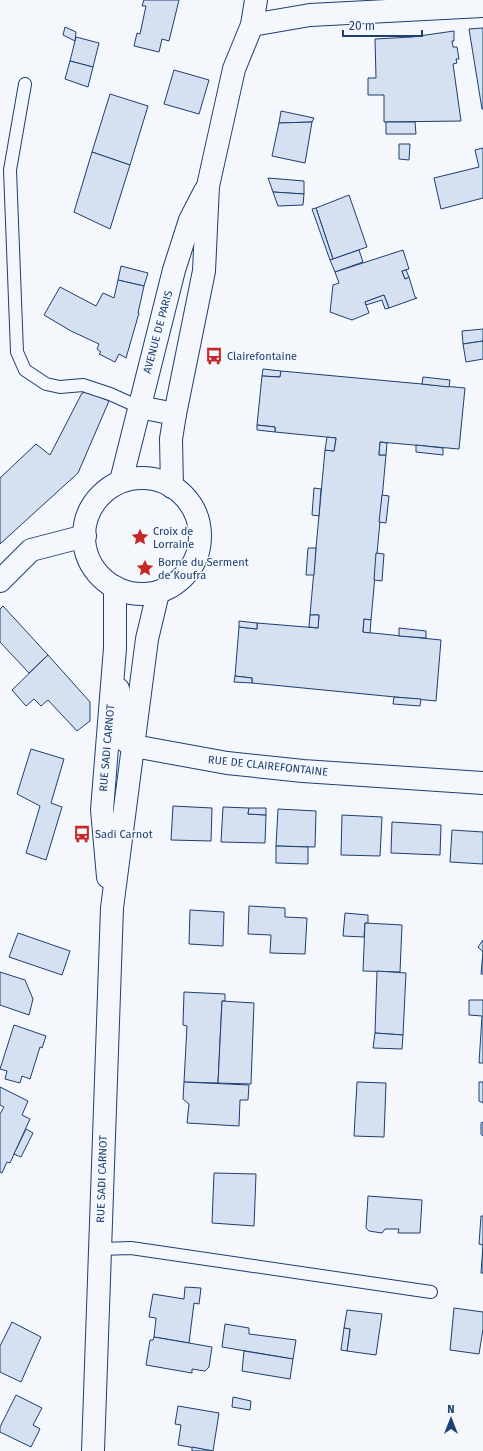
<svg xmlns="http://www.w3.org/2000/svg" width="483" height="1451" font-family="'Fira Sans',sans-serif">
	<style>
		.building { fill: #d5e0f0; stroke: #1d3f73 }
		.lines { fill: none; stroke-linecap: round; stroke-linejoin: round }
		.service-casing { stroke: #1d3f73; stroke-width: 14 }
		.minor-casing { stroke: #1d3f73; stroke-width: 24 }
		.secondary-casing { stroke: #1d3f73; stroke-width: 24 }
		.service { stroke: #f4f7fb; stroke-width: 12 }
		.minor { stroke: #f4f7fb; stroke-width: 22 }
		.secondary { stroke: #f4f7fb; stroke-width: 22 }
		.labels { text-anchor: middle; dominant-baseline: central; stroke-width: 3; stroke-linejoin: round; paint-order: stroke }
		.street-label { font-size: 11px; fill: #1d3f73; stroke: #f4f7fb }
		.poi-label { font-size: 11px; fill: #1d3f73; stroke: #f4f7fb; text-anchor: start }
	</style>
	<rect width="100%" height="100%" fill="#f4f7fb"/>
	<g class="building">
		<polygon points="144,0 179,0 169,41 162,39 159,52 134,46 137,33 140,34 146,6 142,6"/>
		<polygon points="65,27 76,32 75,41 63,35"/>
		<polygon points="483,28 483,109 482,109 469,29"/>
		<polygon points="454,31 454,41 452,41 453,47 457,47 459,59 456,59 457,63 453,64 461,121 384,122 384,95 368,95 368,78 376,78 375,39 412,37"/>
		<polygon points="76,37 99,43 93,67 70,61"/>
		<polygon points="70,61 93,67 88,87 65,79"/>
		<polygon points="174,70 209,80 199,114 164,104"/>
		<polygon points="110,94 148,106 130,165 92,152"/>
		<polygon points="281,111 314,118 312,122 279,123"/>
		<polygon points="312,122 305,163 272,156 279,123"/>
		<polygon points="386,122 415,122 416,134 386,134"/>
		<polygon points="399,144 410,144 409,160 399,159"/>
		<polygon points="483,148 483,198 441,209 434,178 479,167 475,150"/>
		<polygon points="92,152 130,165 110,229 74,212"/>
		<polygon points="268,178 304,181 304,194 273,192"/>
		<polygon points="273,192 304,194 303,205 278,206"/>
		<polygon points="349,195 367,247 333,259 316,208"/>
		<polygon points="316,208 333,259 330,260 312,209"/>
		<polygon points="359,250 363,262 335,272 330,260"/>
		<polygon points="403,250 409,269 402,271 405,279 409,277 415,297 417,298 389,308 384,295 365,302 369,313 352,320 330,312 333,285 339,283 335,272"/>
		<polygon points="121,266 148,273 144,286 118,280"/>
		<polygon points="406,270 409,277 405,279 402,271"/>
		<polygon points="118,280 144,286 138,313 139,313 126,358 119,354 115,362 99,354 101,352 97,349 99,344 71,331 44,315 60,287 96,306 103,293 114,298"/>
		<polygon points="384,295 389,308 385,309 382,300 366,305 365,302"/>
		<polygon points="483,329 483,341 463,344 462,331"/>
		<polygon points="483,341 483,359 466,362 463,344"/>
		<polygon points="263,369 281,371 280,377 262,376"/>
		<polygon points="281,371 465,388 459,449 380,442 379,455 386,455 371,620 364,619 363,632 441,640 436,701 252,683 252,678 235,676 239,627 257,629 257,623 318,628 319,615 310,615 316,548 325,450 334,451 336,438 275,432 275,427 257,425 262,376 280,377"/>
		<polygon points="423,377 450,380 449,387 422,384"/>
		<polygon points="88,392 109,401 78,473 0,544 0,478 36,444 50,455 82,393"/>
		<polygon points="257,425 275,427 275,432 257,430"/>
		<polygon points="327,437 336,438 334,451 325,450"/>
		<polygon points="380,442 387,443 386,455 379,455"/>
		<polygon points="416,445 443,448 443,455 416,452"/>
		<polygon points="314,488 321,489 319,516 312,515"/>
		<polygon points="382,495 389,496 386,523 379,522"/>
		<polygon points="308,548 316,548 314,575 306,575"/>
		<polygon points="376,553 384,554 382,581 374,580"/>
		<polygon points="3,606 48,655 29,673 0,642 0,609"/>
		<polygon points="310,615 319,615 318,628 309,627"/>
		<polygon points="364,619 371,620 370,633 363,632"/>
		<polygon points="239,621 257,623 257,629 239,627"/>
		<polygon points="399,628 426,631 426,638 399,636"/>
		<polygon points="48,655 90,702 90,721 77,731 48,700 41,706 34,699 26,706 12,690"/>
		<polygon points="235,676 252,678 252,683 234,682"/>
		<polygon points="394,697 421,699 420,706 393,704"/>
		<polygon points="31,749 64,759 51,803 62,807 46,860 26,853 40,806 17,794"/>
		<polygon points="173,806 212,808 211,841 171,840"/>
		<polygon points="223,807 249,808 248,814 266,815 265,843 221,842"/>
		<polygon points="249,808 266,808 266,815 248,814"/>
		<polygon points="278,809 316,811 315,847 276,846"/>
		<polygon points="342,815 382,817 380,856 341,855"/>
		<polygon points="392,822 441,825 440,855 391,853"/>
		<polygon points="452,830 483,832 483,864 450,862"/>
		<polygon points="276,846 308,847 308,864 276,863"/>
		<polygon points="249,906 285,908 285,917 307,918 305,954 270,953 271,935 248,934"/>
		<polygon points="190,910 224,912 223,946 189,944"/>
		<polygon points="345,913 368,915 368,923 365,923 364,937 343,936"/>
		<polygon points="365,923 402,925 400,972 363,971"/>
		<polygon points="18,933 70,951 62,975 9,957"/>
		<polygon points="483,940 483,974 481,974 483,952 478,947"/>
		<polygon points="377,971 406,973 403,1035 375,1033"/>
		<polygon points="0,972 25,980 33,999 29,1015 0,1005"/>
		<polygon points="184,992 225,994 225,1001 222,1001 218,1083 184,1082 187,1026 183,1025"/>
		<polygon points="469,1000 483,1000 483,1063 479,1063 482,1016 469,1015"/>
		<polygon points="222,1001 254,1003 251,1084 218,1083"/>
		<polygon points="14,1025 46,1036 42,1048 40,1047 30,1079 22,1076 20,1083 5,1079 7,1071 0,1069"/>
		<polygon points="375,1033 403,1035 402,1049 373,1048"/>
		<polygon points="184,1082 249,1085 248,1100 240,1100 239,1126 187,1123 189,1104 183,1099"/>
		<polygon points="357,1082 386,1083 384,1137 354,1136"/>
		<polygon points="479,1082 483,1082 483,1103 479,1101"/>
		<polygon points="0,1087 28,1101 22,1115 30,1119 10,1163 7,1162 2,1173 0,1172 0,1114 4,1107 0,1105"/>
		<polygon points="483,1122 483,1136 481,1134 481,1123"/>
		<polygon points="26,1129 33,1133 21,1157 14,1154"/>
		<polygon points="214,1173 256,1174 254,1226 212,1223"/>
		<polygon points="368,1196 422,1200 420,1233 398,1233 399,1229 385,1229 382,1233 369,1231 366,1228"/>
		<polygon points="481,1216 483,1216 483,1273 481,1273 483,1245 479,1244"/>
		<polygon points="185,1287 201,1288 199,1304 194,1303 189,1343 154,1337 156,1318 149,1317 153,1294 184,1299"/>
		<polygon points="454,1308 483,1312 483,1329 479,1354 450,1350"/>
		<polygon points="347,1310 382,1314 376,1355 347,1351 350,1329 344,1328"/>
		<polygon points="12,1322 41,1337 21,1382 0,1372 0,1346"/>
		<polygon points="225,1324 249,1328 249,1334 296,1340 293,1359 222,1347"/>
		<polygon points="344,1328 350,1329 347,1351 341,1350"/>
		<polygon points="154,1337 212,1347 209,1367 205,1371 192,1369 192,1373 146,1365 150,1340 153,1340"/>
		<polygon points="244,1351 293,1359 290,1379 242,1371"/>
		<polygon points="16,1395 42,1408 33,1425 40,1429 31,1447 0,1432 0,1427"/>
		<polygon points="233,1397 251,1401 250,1410 232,1407"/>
		<polygon points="178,1406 219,1413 213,1451 178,1445 181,1425 175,1424"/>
		<polygon points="192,1447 213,1451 192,1451"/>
	</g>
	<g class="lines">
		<g class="service-casing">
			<g id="service">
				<polyline points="25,84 10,170 17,352 25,370 46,384 60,387 83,385 110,394 139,407"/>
				<polyline points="100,1249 131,1248 431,1292"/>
			</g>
		</g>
		<g class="minor-casing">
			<g id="minor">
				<polyline points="139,407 175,414"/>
				<polyline points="0,581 31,550 85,536"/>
				<polyline points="118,689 121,735 124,740 134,746 227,763 303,771 483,783"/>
			</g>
		</g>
		<g class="secondary-casing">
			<g id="secondary">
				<polyline points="252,25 310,15 483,6"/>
				<circle cx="142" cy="536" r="58"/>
				<polyline points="121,481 174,270 190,220 205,191"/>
				<polyline points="172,487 171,439 175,414 204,271 208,186 234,69 252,25 256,0"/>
				<polyline points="108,877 102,810 115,648 115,587"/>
				<polyline points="93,1451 112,908 147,639 158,593"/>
			</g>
		</g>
		<use href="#service" class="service"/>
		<use href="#minor" class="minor"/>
		<use href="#secondary" class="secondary"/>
	</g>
	<defs>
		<g id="bus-bare" transform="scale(1.38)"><path d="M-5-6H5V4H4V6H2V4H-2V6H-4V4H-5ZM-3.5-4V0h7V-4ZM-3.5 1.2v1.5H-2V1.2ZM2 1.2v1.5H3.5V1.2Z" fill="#c62828" stroke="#f4f7fb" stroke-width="2.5" paint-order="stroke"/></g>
		<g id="sight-bare" transform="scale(1.38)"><path d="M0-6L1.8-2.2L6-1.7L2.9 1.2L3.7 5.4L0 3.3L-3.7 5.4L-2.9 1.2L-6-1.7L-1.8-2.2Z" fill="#c62828" stroke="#f4f7fb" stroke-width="2.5" paint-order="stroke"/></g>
	</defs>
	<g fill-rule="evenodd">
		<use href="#bus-bare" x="214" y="356"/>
		<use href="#sight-bare" x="140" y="537"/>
		<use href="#sight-bare" x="145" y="568"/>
		<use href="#bus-bare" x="82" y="834"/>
	</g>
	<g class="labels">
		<g class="street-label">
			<text transform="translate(158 332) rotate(-75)">AVENUE DE PARIS</text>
			<text transform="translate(107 748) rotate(-85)">RUE SADI CARNOT</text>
			<text transform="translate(268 766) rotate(6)">RUE DE CLAIREFONTAINE</text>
			<text transform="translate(102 1179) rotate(-88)">RUE SADI CARNOT</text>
		</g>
		<g class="poi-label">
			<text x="227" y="356">Clairefontaine</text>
			<text x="153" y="531">Croix de<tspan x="153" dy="13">Lorraine</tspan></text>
			<text x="158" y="562">Borne du Serment<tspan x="158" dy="13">de Koufra</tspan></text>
			<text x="95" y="834">Sadi Carnot</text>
		</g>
	</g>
	<g transform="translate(451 1419)" stroke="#f4f7fb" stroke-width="3" paint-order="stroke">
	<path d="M0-3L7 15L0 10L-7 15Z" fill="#1d3f73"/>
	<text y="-6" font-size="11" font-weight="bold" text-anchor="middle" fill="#1d3f73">N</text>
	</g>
	<path d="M343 30v6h79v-6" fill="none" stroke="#1d3f73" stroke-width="2"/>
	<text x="349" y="30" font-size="12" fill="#1d3f73" stroke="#f4f7fb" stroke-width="3" paint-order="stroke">20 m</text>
</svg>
